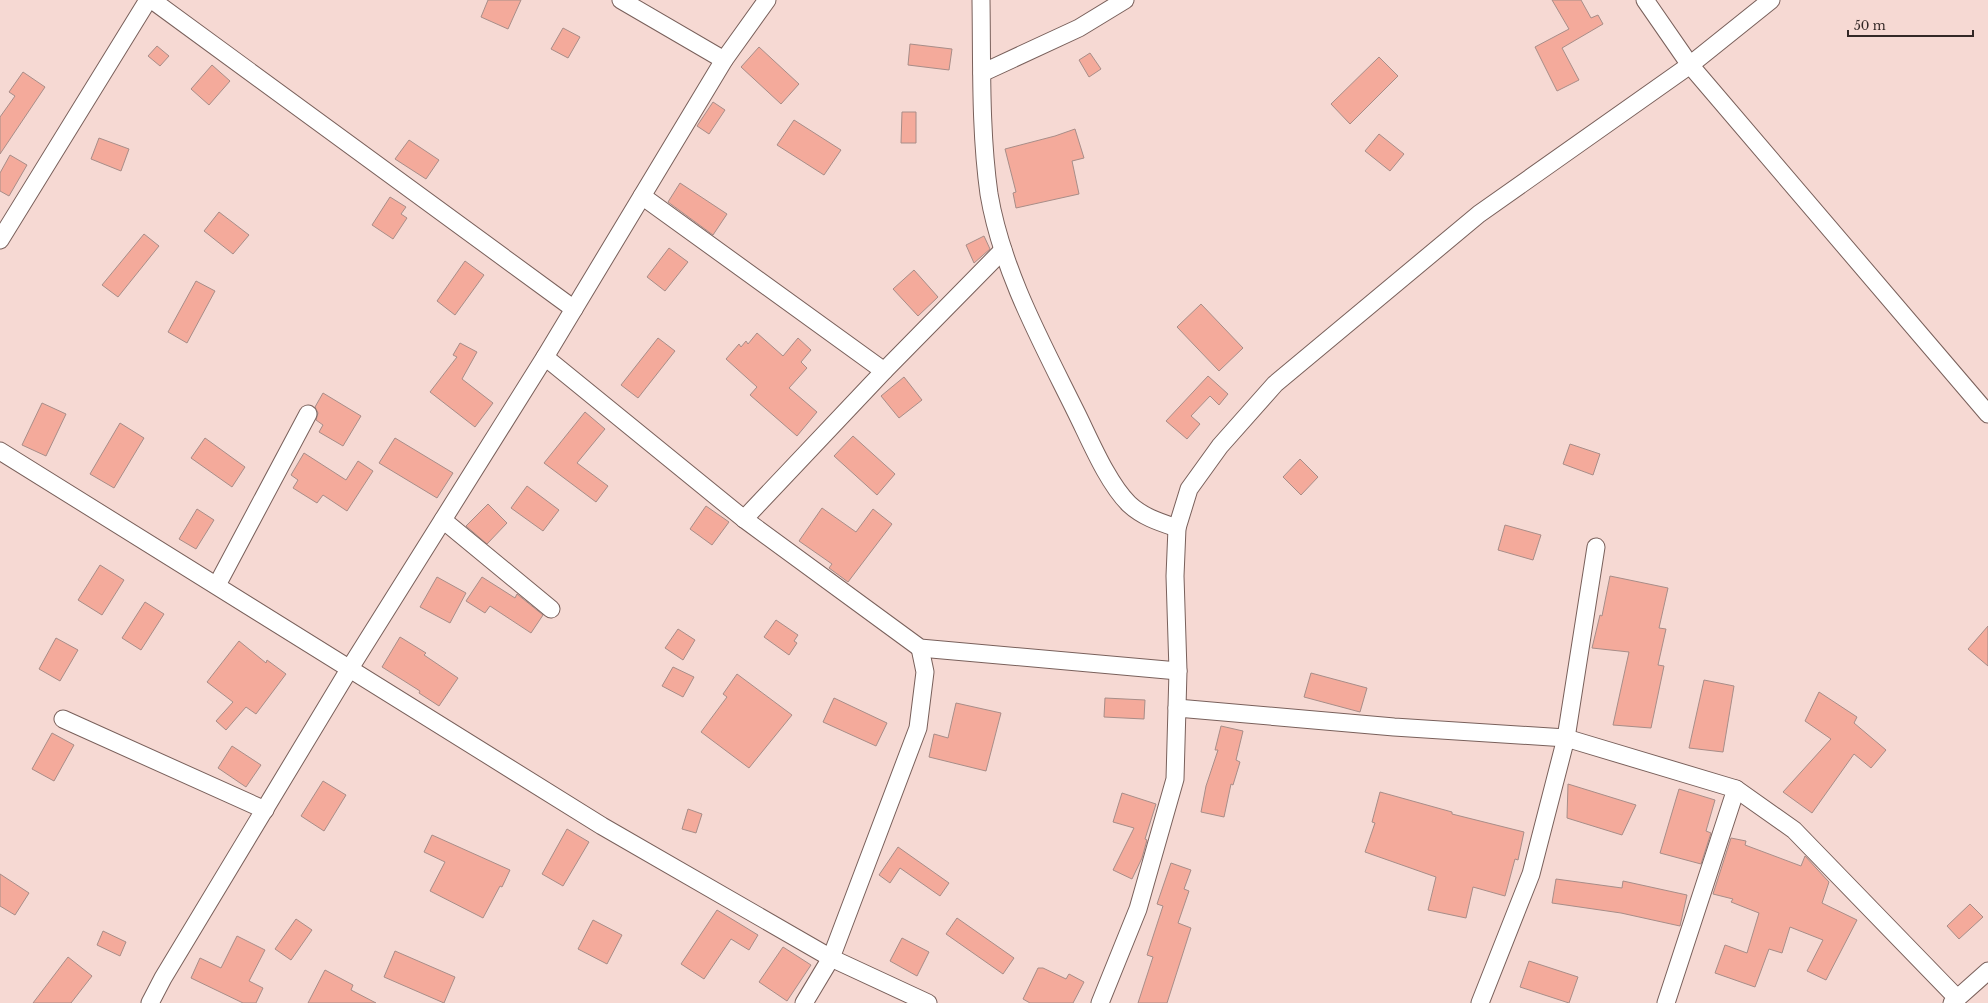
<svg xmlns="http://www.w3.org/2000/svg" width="1988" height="1003" font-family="'Libre Baskerville',serif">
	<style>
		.building { fill: #f4aa9b; stroke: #a88d88 }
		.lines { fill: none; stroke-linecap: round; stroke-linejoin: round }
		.minor-casing { stroke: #79605b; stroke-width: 19 }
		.minor { stroke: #fff; stroke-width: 17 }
	</style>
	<rect width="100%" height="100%" fill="#f6d9d3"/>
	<g class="building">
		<polygon points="488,0 521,0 508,29 481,17"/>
		<polygon points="1552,0 1581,0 1591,18 1598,15 1603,24 1562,48 1579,80 1557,91 1535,47 1569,29"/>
		<polygon points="563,28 580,37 568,58 551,49"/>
		<polygon points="910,44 952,49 949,70 908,65"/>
		<polygon points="157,46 169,56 160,66 148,56"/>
		<polygon points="759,47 799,84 781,104 741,67"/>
		<polygon points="1090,53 1101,69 1089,77 1079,60"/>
		<polygon points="1379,57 1398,76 1350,124 1331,104"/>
		<polygon points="212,65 230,81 209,105 191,89"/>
		<polygon points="23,72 45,87 0,154 0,117 15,96 9,92"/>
		<polygon points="713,102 725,110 709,134 697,126"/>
		<polygon points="902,112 916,112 916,143 901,143"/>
		<polygon points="794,120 841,150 824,175 777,145"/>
		<polygon points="1075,129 1084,158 1072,161 1079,194 1016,208 1013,193 1016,192 1005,149 1055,136"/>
		<polygon points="1379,134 1404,154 1390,171 1365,151"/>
		<polygon points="99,138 129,149 121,171 91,159"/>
		<polygon points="409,140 439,160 426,179 395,159"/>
		<polygon points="10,155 27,165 9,196 0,191 0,173"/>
		<polygon points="680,183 727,214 713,235 668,202"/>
		<polygon points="390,197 406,207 401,214 407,218 393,239 372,225"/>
		<polygon points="219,212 249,235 233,254 204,231"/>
		<polygon points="144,234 159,246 118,297 102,285"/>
		<polygon points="984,236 990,249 974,263 966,245"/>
		<polygon points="669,248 688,262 665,291 647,277"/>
		<polygon points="465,261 484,275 455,315 437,301"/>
		<polygon points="914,270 938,297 918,316 893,289"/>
		<polygon points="196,281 215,291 187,343 168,332"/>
		<polygon points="1201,304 1243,348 1219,371 1177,327"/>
		<polygon points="757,333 783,356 798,338 811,350 801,362 807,368 789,388 817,412 797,436 750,395 757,387 726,359 739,344 741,347 746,341 748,344"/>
		<polygon points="658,338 675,351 638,398 621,385"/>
		<polygon points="460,343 477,352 462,379 493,403 475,427 430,392 457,357 453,355"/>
		<polygon points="1208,376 1228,394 1219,405 1210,396 1191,416 1200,424 1187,439 1166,421"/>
		<polygon points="904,377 922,400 899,418 881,396"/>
		<polygon points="323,393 361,416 343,446 319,432 323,425 316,420 318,413 315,407"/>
		<polygon points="42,403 66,414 46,456 22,445"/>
		<polygon points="585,412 605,429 577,463 608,486 596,502 544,463"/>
		<polygon points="120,423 144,438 114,488 90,474"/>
		<polygon points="853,436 895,474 877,495 834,456"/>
		<polygon points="205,438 245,467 232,487 191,458"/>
		<polygon points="395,438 453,473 437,498 379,463"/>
		<polygon points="1570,444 1600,454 1593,475 1563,464"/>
		<polygon points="304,453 346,480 358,461 373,471 347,511 323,495 317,503 293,488 298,480 291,475"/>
		<polygon points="1300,459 1318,477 1301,495 1283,477"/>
		<polygon points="527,486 559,510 543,531 511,508"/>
		<polygon points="488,504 507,523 487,544 466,526"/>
		<polygon points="706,506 729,522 712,545 690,529"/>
		<polygon points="822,508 856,532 873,509 892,524 848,582 829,568 832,564 799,541"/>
		<polygon points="197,509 214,520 196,549 179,539"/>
		<polygon points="1505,525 1541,535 1533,560 1498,550"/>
		<polygon points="100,565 124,580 102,615 78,600"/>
		<polygon points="1610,576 1668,588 1659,628 1666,629 1658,665 1664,666 1651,728 1613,725 1629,652 1592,648 1600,615 1602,616"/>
		<polygon points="437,577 466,593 450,623 420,607"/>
		<polygon points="482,577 515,598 517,594 543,615 531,633 490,606 485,613 466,601"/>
		<polygon points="145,602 164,614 141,650 122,638"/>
		<polygon points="776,620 798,635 794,641 797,643 789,655 764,637"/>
		<polygon points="1988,626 1988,666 1968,649"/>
		<polygon points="678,629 695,640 683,660 665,648"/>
		<polygon points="400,637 426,653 424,655 458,678 439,706 419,693 420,691 382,667"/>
		<polygon points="56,638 78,650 60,681 39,669"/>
		<polygon points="239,641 266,663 267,660 286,674 256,714 246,707 226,730 216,721 233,702 207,682"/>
		<polygon points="673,667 694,677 683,697 662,686"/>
		<polygon points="1311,673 1367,688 1360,712 1304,697"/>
		<polygon points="737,674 792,715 749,768 701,732 727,697 723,694"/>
		<polygon points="1704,680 1734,686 1723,752 1689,748"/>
		<polygon points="1819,692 1857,717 1854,723 1886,750 1871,768 1854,754 1812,813 1783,792 1831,739 1805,721"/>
		<polygon points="834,698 887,723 876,746 823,722"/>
		<polygon points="1105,698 1145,700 1144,719 1104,717"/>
		<polygon points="956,703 1001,713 986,771 929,757 934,734 948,738"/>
		<polygon points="1221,726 1243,731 1236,760 1240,762 1233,785 1231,784 1224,817 1201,812 1206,786 1218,750 1215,750"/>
		<polygon points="52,733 74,745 54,781 32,769"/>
		<polygon points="232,746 261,765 246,787 218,768"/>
		<polygon points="323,781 346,795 324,831 301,816"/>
		<polygon points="1568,784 1636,805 1622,835 1567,818"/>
		<polygon points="1679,789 1715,800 1706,831 1711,833 1701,864 1660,853"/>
		<polygon points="1380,792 1452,812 1452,814 1524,832 1518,860 1515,859 1505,896 1473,887 1466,918 1428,910 1436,877 1365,852 1375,823 1372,822"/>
		<polygon points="1122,793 1156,804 1145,839 1147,840 1142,858 1132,879 1113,870 1134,828 1113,822"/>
		<polygon points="688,809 702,814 696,833 682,829"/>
		<polygon points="567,829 589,842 563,886 542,874"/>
		<polygon points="432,835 510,870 502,887 500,886 483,918 430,891 445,862 424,852"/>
		<polygon points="1731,838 1746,841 1745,845 1801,866 1805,856 1829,882 1822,903 1857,920 1826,980 1807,971 1823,940 1790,927 1782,953 1769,949 1755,987 1715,973 1725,945 1747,953 1759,913 1731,902 1733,899 1713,894"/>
		<polygon points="898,847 949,883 940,896 900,868 890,883 879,875"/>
		<polygon points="1171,863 1191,870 1184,889 1189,891 1178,923 1191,928 1167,1003 1138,1003 1153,957 1147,955 1163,906 1157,904"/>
		<polygon points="0,874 29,893 15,915 0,906"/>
		<polygon points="1556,879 1622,888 1623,881 1687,895 1680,926 1621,913 1552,903"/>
		<polygon points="1970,904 1983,917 1959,939 1947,926"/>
		<polygon points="717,910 758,935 749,950 731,939 704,979 681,964"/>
		<polygon points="957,918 1014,958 1003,974 946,934"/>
		<polygon points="296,919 312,930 291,960 275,949"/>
		<polygon points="593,920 622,935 607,964 578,949"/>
		<polygon points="103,931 126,942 120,956 97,945"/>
		<polygon points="237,936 265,950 249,981 263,988 256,1003 243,1003 191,978 200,958 221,968"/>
		<polygon points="902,938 929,952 917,976 890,961"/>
		<polygon points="783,947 811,965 787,1001 759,982"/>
		<polygon points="395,951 455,977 444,1003 384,977"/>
		<polygon points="68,957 92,976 71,1003 33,1003"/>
		<polygon points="1529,961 1578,977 1569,1003 1520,987"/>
		<polygon points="1038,968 1043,968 1066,979 1069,974 1084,982 1073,1003 1030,1003 1023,999"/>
		<polygon points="325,970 353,985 351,990 376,1003 308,1003"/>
	</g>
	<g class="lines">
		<g class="minor-casing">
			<g id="minor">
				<polyline points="152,0 574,309"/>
				<polyline points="621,0 724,60"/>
				<path d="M981,0C982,64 980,130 989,194C1002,271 1042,343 1076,412C1090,440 1107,482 1129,504C1143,517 1159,522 1177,528"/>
				<polyline points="1645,0 1690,65 1988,414"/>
				<polyline points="982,73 1079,28 1125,0"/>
				<polyline points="642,196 884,371"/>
				<polyline points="0,240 148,0"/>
				<polyline points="545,357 744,519 920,648 1178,671"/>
				<polyline points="0,451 602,826 831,958 928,1003"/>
				<polyline points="744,519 884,371 1003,250"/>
				<polyline points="443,520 551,609"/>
				<polyline points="217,585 308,414"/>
				<polyline points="1177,708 1394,727 1566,738 1736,789 1794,830 1957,998"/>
				<polyline points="63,719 265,810"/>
				<polyline points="150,1003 163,978 350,668 545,357 724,60 767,0"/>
				<polyline points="804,1003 831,958 918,728 925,672 920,648"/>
				<polyline points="1100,1003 1138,909 1175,779 1178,671 1175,576 1177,528 1189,489 1220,446 1275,384 1479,214 1690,65 1771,0"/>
				<polyline points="1480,1003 1531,874 1566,738 1596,547"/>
				<polyline points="1666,1003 1736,789"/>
				<polyline points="1952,1003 1988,971"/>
			</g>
		</g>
		<use href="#minor" class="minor"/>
	</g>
	<path d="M1848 30v6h125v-6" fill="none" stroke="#332826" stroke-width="2"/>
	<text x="1854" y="30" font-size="12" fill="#332826" stroke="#f6d9d3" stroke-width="3" paint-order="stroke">50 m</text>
</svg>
